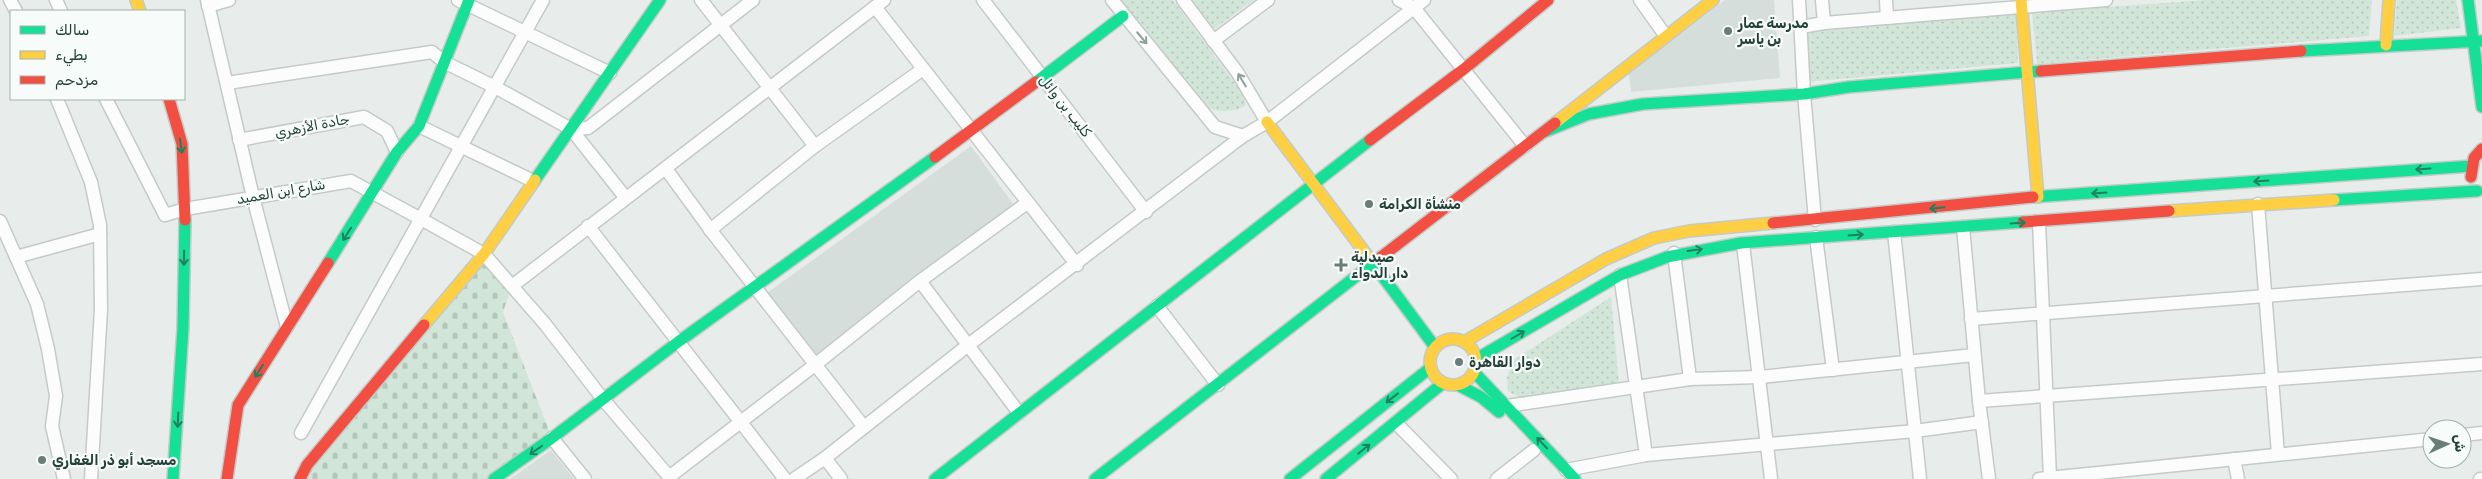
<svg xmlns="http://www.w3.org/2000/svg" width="2482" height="479" font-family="Rubik,Cairo,sans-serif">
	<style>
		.built { fill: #d6dedb }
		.grass { fill: url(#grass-dots) }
		.cemetery { fill: url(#cemetery-stones) }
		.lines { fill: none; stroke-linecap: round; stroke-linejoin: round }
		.street-casing { stroke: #c5cac8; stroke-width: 15 }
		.fast-casing { stroke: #c3cbc8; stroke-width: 14 }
		.slow-casing { stroke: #c3cbc8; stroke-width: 14 }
		.jam-casing { stroke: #c3cbc8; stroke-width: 14 }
		.street { stroke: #fcfcfc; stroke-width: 12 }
		.fast { stroke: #16e098; stroke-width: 11 }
		.slow { stroke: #ffcf43; stroke-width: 11 }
		.jam { stroke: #f24e42; stroke-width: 11 }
		.oneway { stroke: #909f9b }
		.oneway2 { stroke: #1e8160 }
		.poi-dot { fill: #697e78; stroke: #f7fbf9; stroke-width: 2 }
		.labels { text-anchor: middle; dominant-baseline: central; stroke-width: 4.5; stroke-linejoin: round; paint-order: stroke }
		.poi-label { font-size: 14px; font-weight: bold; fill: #24423a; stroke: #f7fbf9; text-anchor: start }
		.street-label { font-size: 14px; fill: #24423a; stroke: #f7fbf9 }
	</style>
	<defs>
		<pattern id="grass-dots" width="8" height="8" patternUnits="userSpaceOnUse" patternTransform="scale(1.25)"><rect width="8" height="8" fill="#d1e6d8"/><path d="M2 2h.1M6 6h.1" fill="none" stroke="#b3c6ba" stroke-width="1.8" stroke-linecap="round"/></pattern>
		<pattern id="cemetery-stones" width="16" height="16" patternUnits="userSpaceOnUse" patternTransform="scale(1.25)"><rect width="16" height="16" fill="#d1e6d8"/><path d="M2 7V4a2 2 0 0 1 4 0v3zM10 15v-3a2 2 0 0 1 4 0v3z" fill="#b3c6ba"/></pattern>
	</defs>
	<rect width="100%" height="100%" fill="#e8edeb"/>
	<g class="built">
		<polygon points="1725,0 1774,0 1780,78 1631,92 1629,74"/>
		<polygon points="971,146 1013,204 816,355 767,293"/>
		<polygon points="551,450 574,479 510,479"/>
	</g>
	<g class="grass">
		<path d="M1121,0H1173L1245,97V106C1233,112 1221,113 1209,108Z"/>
		<polygon points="1192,0 1254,0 1214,29"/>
		<polygon points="2207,0 2372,0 2369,36 2037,64 2032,12"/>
		<polygon points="2397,0 2456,0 2461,28 2394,36"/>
		<polygon points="2016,12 2018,63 1806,82 1802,28"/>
		<polygon points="1611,297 1619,385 1520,398 1508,391 1507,378 1512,361"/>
	</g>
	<polygon class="cemetery" points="484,254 512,286 503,312 552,438 494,479 300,479"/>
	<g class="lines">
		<g class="street-casing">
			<g id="street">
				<polyline points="10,0 16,11"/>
				<polyline points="56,0 61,11"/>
				<polyline points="207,0 253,197 287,327"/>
				<polyline points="458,0 610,73"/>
				<polyline points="701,0 815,146"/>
				<polyline points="983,0 1146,212"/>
				<polyline points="1112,0 1215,127 1243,136"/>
				<polyline points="1183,0 1237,72 1267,122"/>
				<polyline points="1399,0 1414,8 1525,146"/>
				<polyline points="1640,0 1665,35"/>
				<polyline points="1799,0 1804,94 1815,220"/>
				<polyline points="1822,0 1824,23"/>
				<polyline points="1886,0 1887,18"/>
				<polyline points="208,6 229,0"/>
				<polyline points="875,7 1077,265"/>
				<polyline points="1801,27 1824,23 2106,0"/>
				<polyline points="1213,41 1268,0"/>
				<polyline points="227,83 432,52 444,62 495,87 571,129 625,197"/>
				<polyline points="57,99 91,182 100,225 101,309 91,479"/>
				<polyline points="106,99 165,215 185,209 351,181 421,219 484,254 545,324 602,398 671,479"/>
				<polyline points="419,126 533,181"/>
				<polyline points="571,129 588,128 753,0"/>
				<polyline points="239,140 364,117 387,131 397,152"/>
				<polyline points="666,169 712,232 864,427"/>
				<polyline points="2258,204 2278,454"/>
				<polyline points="0,221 37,304 48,349 56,396 52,426 64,479"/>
				<polyline points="2039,222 2050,478"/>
				<polyline points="588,226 785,479"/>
				<polyline points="1963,227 1979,401 1989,479"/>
				<polyline points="710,230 815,146 923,69"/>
				<polyline points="1894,232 1920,479"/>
				<polyline points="1816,237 1833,370"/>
				<polyline points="1743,244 1771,479"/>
				<polyline points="1674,253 1690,379"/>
				<polyline points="16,257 100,234"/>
				<polyline points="1620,275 1646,455"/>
				<polyline points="920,281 1019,413"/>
				<polyline points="512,286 884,0"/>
				<polyline points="1157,306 1218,385"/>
				<polyline points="1971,319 2482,279"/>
				<polyline points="1979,401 2482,364"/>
				<polyline points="1507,406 1690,379 1760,377 1974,355"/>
				<polyline points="1396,423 1451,479"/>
				<polyline points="301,433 543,0"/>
				<polyline points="2462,435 2482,433"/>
				<polyline points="552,438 585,479"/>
				<polyline points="825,458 841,479"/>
				<polyline points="2234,459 2238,479"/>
				<polyline points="1566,470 1646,455 1915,431 1982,422"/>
				<polyline points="669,477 816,364 920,281 1027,203"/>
				<polyline points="794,479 825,458 967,346 1243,136 1267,122 1424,0"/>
				<polyline points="1497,479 1534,450"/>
				<polyline points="2039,479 2432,439"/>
				<polyline points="2480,479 2482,479"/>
			</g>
		</g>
		<g class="fast-casing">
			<g id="fast">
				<polyline points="2468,0 2482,107"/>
				<polyline points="2301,51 2482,41"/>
				<polyline points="1036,82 1123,16"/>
				<polyline points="1544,132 1589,114 1643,104 1804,94 1849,87 2041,71"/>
				<polyline points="535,180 660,0"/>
				<polyline points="2033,197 2472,166"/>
				<polyline points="2334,200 2477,191"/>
				<polyline points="1369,258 1435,347"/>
				<polyline points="328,263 397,152 419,126 469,0"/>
				<polyline points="1476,359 1620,275 1667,257 1741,243 2023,222"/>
				<polyline points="1474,372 1575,479"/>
				<polyline points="1458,385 1481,397 1499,412"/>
				<polyline points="173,479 183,328 185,220"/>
				<polyline points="494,479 552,438 678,342 935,157"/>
				<polyline points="935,479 1370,140"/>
				<polyline points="1095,479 1381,257"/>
				<polyline points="1290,479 1430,368"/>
				<polyline points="1326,479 1443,383"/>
			</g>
		</g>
		<g class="slow-casing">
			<g id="slow">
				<polyline points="136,0 140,11"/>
				<polyline points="2021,0 2038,197"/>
				<polyline points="2386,45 2389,0"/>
				<polyline points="1267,122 1369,258"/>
				<polyline points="1555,123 1713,0"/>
				<polyline points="2169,211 2334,200"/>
				<polyline points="424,325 484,254 535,180"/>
				<circle cx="1453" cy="362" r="23"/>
				<polyline points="1464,342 1606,259 1654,238 1689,231 1773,223"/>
			</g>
		</g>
		<g class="jam-casing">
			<g id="jam">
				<polyline points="2041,71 2301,51"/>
				<polyline points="169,99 182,144 185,220"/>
				<polyline points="1370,140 1464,69 1548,0"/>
				<polyline points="935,157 1036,82"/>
				<polyline points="2471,177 2474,158 2482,149"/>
				<polyline points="2023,222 2169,211"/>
				<polyline points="1773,223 2033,197"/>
				<polyline points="1381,257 1555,123"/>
				<polyline points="227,479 238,405 328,263"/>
				<polyline points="300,479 307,465 424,325"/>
			</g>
		</g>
		<use href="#street" class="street"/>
		<use href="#fast" class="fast"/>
		<use href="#slow" class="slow"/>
		<use href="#jam" class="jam"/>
	</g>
	<defs><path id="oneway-shaft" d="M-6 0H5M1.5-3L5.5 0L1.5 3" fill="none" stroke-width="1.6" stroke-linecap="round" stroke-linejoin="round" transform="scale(1.25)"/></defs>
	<g class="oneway">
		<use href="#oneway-shaft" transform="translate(1142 38) rotate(50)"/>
		<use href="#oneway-shaft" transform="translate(1242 80) rotate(-121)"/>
	</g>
	<g class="oneway2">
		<use href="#oneway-shaft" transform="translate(181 146) rotate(82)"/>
		<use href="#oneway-shaft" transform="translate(2423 169) rotate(176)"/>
		<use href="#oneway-shaft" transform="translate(2261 181) rotate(176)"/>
		<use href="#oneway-shaft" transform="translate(2099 193) rotate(176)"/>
		<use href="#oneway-shaft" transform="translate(1937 208) rotate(174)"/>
		<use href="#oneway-shaft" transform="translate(2018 223) rotate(-4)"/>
		<use href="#oneway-shaft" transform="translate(347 234) rotate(123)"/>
		<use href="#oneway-shaft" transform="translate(1856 235) rotate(-4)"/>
		<use href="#oneway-shaft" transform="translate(1695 250) rotate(-8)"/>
		<use href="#oneway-shaft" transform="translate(184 258) rotate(91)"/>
		<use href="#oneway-shaft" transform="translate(1518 335) rotate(-30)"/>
		<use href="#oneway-shaft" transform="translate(259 371) rotate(122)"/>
		<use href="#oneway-shaft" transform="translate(1392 398) rotate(142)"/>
		<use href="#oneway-shaft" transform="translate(178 420) rotate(93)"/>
		<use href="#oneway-shaft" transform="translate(1542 443) rotate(-133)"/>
		<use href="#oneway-shaft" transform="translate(1364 449) rotate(-39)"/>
		<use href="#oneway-shaft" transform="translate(536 450) rotate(145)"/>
	</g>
	<g class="poi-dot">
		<circle cx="1728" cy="31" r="5"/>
		<circle cx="1369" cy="204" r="5"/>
		<path d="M1338.5 257.5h5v5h5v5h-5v5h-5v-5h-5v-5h5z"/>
		<circle cx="1459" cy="362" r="5"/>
		<circle cx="42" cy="460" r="5"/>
	</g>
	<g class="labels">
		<g class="poi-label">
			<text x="1738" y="23">مدرسة عمار<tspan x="1738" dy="16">بن ياسر</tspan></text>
			<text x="1379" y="204">منشأة الكرامة</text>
			<text x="1351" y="257">صيدلية<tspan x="1351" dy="16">دار الدواء</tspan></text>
			<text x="1469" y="362">دوار القاهرة</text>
			<text x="52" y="460">مسجد أبو ذر الغفاري</text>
		</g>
		<g class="street-label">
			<text transform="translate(1065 106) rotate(52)">كليب بن وائل</text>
			<text transform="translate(312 126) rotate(-11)">جادة الأزهري</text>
			<text transform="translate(281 192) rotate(-10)">شارع ابن العميد</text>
		</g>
	</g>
	<rect x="10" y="10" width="175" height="90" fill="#f7fbf9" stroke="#a3b1ad"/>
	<rect x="20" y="26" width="25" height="8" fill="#16e098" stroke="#a3b1ad"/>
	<text x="55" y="35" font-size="15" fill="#24423a">سالك</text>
	<rect x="20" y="51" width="25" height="8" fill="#ffcf43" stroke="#a3b1ad"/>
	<text x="55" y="60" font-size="15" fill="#24423a">بطيء</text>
	<rect x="20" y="76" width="25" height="8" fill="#f24e42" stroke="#a3b1ad"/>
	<text x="55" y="85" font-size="15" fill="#24423a">مزدحم</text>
	<g transform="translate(2447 444) rotate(87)"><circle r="24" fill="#f7fbf9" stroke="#a3b1ad"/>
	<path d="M0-4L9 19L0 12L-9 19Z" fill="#697e78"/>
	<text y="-8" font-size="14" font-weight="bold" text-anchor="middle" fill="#24423a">ش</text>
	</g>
</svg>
